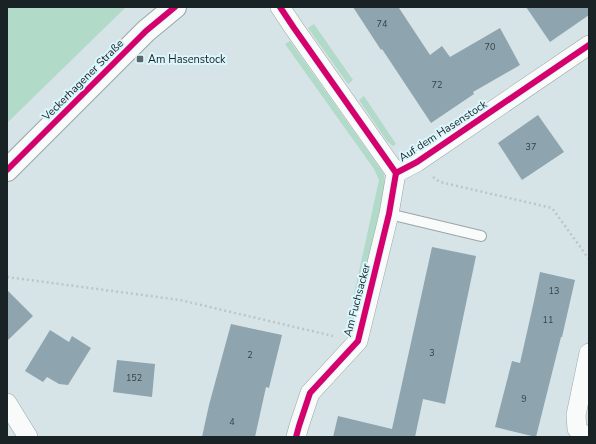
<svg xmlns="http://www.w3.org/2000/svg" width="596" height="444" font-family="'Nunito Sans',sans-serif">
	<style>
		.grass { fill: #b1dac9 }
		.building { fill: #8ea4af }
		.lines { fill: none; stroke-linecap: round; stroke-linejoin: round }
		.service-casing { stroke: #9aa5a7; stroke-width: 12 }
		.minor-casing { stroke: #9aa5a7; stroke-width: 20 }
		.tertiary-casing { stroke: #9aa5a7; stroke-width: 24 }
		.path { stroke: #bfc4c6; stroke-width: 2.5; stroke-dasharray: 2 3; stroke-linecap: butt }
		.service { stroke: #f9fbfb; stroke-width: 10 }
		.minor { stroke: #f9fbfb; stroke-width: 19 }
		.tertiary { stroke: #f9fbfb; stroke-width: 22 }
		.cycleway-casing { stroke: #dbf6fd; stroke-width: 8 }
		.cycleway { stroke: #d6006c; stroke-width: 6 }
		.poi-dot { fill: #5b6669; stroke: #dbf6fd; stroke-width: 1.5 }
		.labels { text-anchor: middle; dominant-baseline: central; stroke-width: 4; stroke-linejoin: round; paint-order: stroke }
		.number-label { font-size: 9px; fill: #364248 }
		.poi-label { font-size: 11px; fill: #192225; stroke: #dbf6fd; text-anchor: start }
		.street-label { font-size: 11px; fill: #192225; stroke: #dbf6fd }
	</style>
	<rect width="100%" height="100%" fill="#d6e4e7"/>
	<g class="grass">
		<polygon points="7,7 126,7 7,123"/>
		<polygon points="314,24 353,80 348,84 308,28"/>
		<polygon points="290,41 384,174 385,186 354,325 351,329 346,331 379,180 374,169 285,44"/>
		<polygon points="364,96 396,144 393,146 387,141 359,100"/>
	</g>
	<g class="building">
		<polygon points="353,7 401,7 399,8 430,55 442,46 450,57 500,28 520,65 473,92 474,94 431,123 382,49 381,50"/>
		<polygon points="526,7 589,7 589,15 550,42"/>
		<polygon points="538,115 564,152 522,180 498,143"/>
		<polygon points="432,247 476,256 445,404 423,399 415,437 333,437 338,416 392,429"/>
		<polygon points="540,272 575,280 562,337 561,337 536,437 495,427 512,361 520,363 534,301"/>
		<polygon points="7,290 33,316 7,341"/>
		<polygon points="231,324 282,335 269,388 266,387 255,437 202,437 209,405"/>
		<polygon points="50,330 69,342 72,336 91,348 68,385 59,384 47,377 43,382 25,371"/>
		<polygon points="117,360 155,364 152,397 113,392"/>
	</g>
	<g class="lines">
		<g class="service-casing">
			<polyline id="service" points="389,214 481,236"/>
		</g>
		<g class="minor-casing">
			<g id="minor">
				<polyline points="280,7 294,28 396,173"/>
				<polyline points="396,173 417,162 589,45"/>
				<polyline points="7,403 28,437"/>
				<polyline points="296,437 299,426 310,393 358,341 389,214 396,173"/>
				<polyline points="586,437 577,429 576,415 589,353"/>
			</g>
		</g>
		<g class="tertiary-casing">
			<polyline id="tertiary" points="7,170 146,31 175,7"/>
		</g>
		<g class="path">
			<polyline points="433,177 440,182 552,208 589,259"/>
			<polyline points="7,277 180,300 333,336"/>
		</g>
		<use href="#service" class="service"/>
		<use href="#minor" class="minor"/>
		<use href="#tertiary" class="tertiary"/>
		<g class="cycleway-casing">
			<g id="cycleway">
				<polyline points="280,7 294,28 396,173"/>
				<polyline points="7,170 146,31 175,7"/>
				<polyline points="396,173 417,162 589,45"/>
				<polyline points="296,437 299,426 310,393 358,341 389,214 396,173"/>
			</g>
		</g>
		<use href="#cycleway" class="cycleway"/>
	</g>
	<rect class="poi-dot" x="136" y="55" width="8" height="8" rx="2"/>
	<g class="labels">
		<g class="number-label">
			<text x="382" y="24">74</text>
			<text x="490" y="47">70</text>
			<text x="437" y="85">72</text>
			<text x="531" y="147">37</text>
			<text x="554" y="291">13</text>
			<text x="548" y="320">11</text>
			<text x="432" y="353">3</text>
			<text x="250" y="355">2</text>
			<text x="134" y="378">152</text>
			<text x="524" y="399">9</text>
			<text x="232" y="422">4</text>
		</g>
		<g class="poi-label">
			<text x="148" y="59">Am Hasenstock</text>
		</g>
		<g class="street-label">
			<text transform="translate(83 80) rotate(-45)">Veckerhagener Straße</text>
			<text transform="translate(443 131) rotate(-33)">Auf dem Hasenstock</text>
			<text transform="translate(357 300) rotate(-75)">Am Fuchsacker</text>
		</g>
	</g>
	<rect width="596" height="444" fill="none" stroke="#192225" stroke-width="16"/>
</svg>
